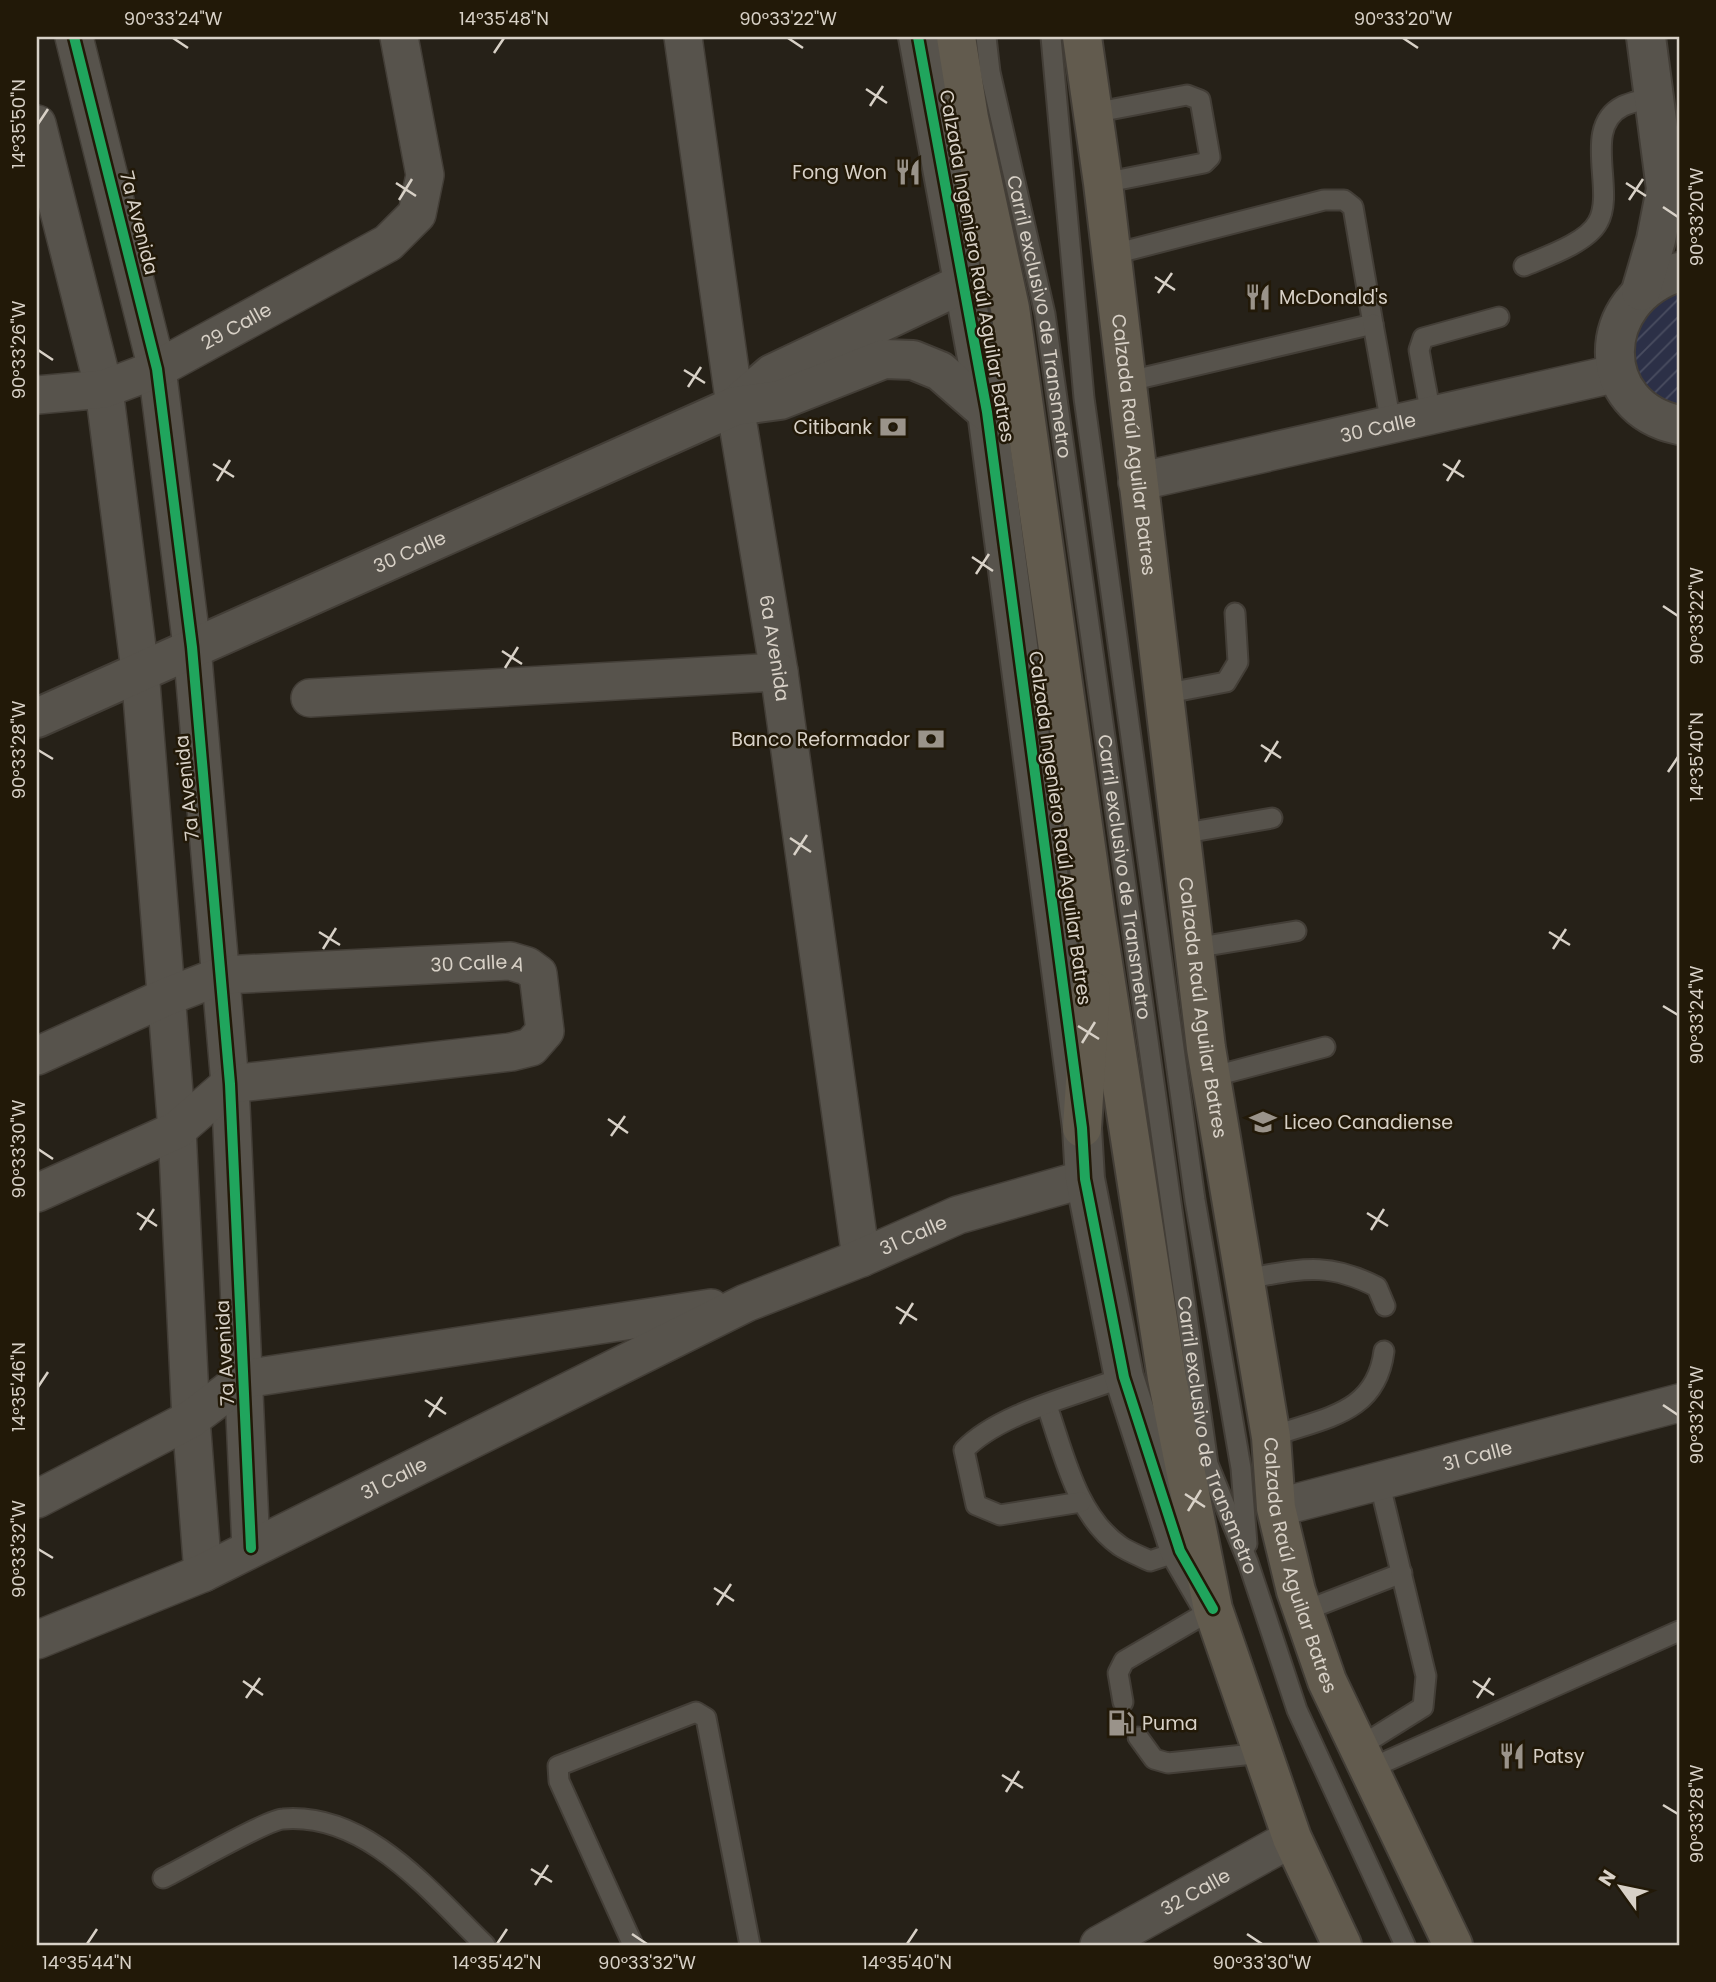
<svg xmlns="http://www.w3.org/2000/svg" width="1716" height="1982" font-family="Poppins,sans-serif">
	<style>
		.garden { fill: url(#garden-furrows) }
		.lines { fill: none; stroke-linecap: round; stroke-linejoin: round }
		.service-casing { stroke: #433e37; stroke-width: 23 }
		.minor-casing { stroke: #433e37; stroke-width: 40 }
		.tertiary-casing { stroke: #433e37; stroke-width: 42 }
		.trunk-casing { stroke: #433e37; stroke-width: 42 }
		.service { stroke: #57534c; stroke-width: 19 }
		.minor { stroke: #57534c; stroke-width: 37 }
		.tertiary { stroke: #57534c; stroke-width: 38 }
		.trunk { stroke: #625b4e; stroke-width: 38 }
		.cycleway-casing { stroke: #221908; stroke-width: 15 }
		.cycleway { stroke: #20a55d; stroke-width: 10 }
		.ticks { fill: none; stroke: #d8d1c7; stroke-width: 2.5 }
		.labels { text-anchor: middle; dominant-baseline: central; stroke-width: 5; stroke-linejoin: round; paint-order: stroke }
		.poi-label { font-size: 19px; fill: #d8d1c7; stroke: #221908; text-anchor: start }
		.street-label { font-size: 19px; fill: #d8d1c7; stroke: #221908 }
		.neatline { fill: none; stroke: #d8d1c7; stroke-width: 2.5 }
		.ticks-label { font-size: 18px; text-anchor: middle; fill: #d8d1c7 }
	</style>
	<defs>
		<pattern id="garden-furrows" width="10" height="10" patternUnits="userSpaceOnUse" patternTransform="scale(1.75)"><rect width="10" height="10" fill="#2c3047"/><path d="M-1 1l2-2M0 10L10 0M9 11l2-2" fill="none" stroke="#4a4d60"/></pattern>
	</defs>
	<rect width="100%" height="100%" fill="#262118"/>
	<path class="garden" d="M1679,284V415L1644,395C1621,322 1619,332 1679,284Z"/>
	<g class="lines">
		<g class="service-casing">
			<g id="service">
				<path id="s1" d="M986,37L990,72L1045,314L1208,1464L1248,1562L1297,1710L1405,1945"/>
				<polyline points="1051,37 1084,398 1195,1200 1241,1468 1247,1544"/>
				<polyline points="1093,113 1187,95 1200,100 1210,157 1204,163 1103,183"/>
				<polyline points="1110,255 1324,200 1344,200 1353,207 1373,324 1125,382"/>
				<path d="M1524,266C1545,257 1587,243 1598,222C1616,190 1581,127 1623,106C1632,102 1644,100 1654,96"/>
				<polyline points="1373,324 1391,424"/>
				<polyline points="1431,415 1419,350 1423,338 1499,317"/>
				<polyline points="1163,694 1226,682 1238,662 1235,613"/>
				<polyline points="1180,834 1272,818"/>
				<polyline points="1194,948 1296,931"/>
				<polyline points="1211,1077 1325,1047"/>
				<path d="M1244,1279C1299,1270 1325,1260 1377,1287L1385,1306"/>
				<path d="M1047,1406C1064,1454 1076,1515 1120,1546C1129,1552 1140,1556 1150,1561L1180,1551"/>
				<path d="M1271,1437C1324,1417 1376,1415 1384,1351"/>
				<path d="M1081,1502L1000,1515L976,1505L964,1450C999,1413 1075,1396 1124,1377"/>
				<polyline points="1304,1611 1402,1573"/>
				<polyline points="1123,1702 1118,1673 1124,1661 1213,1609"/>
				<polyline points="1138,1737 1154,1759 1168,1763 1263,1753"/>
				<polyline points="1359,1747 1423,1707 1426,1676 1379,1481"/>
				<polyline points="1369,1769 1679,1631"/>
				<path d="M163,1878C184,1868 266,1820 283,1819C367,1812 430,1892 485,1945"/>
				<polyline points="633,1945 559,1781 558,1766 696,1712 706,1718 750,1945"/>
			</g>
		</g>
		<g class="minor-casing">
			<g id="minor">
				<polyline points="74,37 157,369 192,647 230,1084 251,1548"/>
				<path id="s2" d="M683,37L735,406L779,672L861,1258"/>
				<polyline points="37,124 104,389 140,671 177,1130 191,1419 203,1573"/>
				<path id="s3" d="M37,395L104,389L157,369L388,243L417,214L425,175L399,37"/>
				<path id="s4" d="M1137,482L1618,373"/>
				<polyline points="310,698 779,672"/>
				<path id="s5" d="M37,1056L166,997L223,975L510,961L527,966L538,974L545,1031L531,1047L511,1052L230,1084L177,1130L37,1193"/>
				<polyline points="37,1499 191,1419 244,1379 711,1308"/>
				<path id="s6" d="M1276,1508L1679,1403"/>
				<path id="s7" d="M37,1640L203,1573L746,1303L861,1258L958,1215L1085,1179"/>
				<path id="s8" d="M1099,1945L1292,1838"/>
			</g>
		</g>
		<g class="tertiary-casing">
			<g id="tertiary">
				<polyline points="918,37 987,412 1082,1128 1085,1179 1124,1377 1180,1551 1209,1601"/>
				<path d="M1679,272C1594,298 1593,408 1679,425"/>
				<polyline points="1641,291 1656,240 1666,189 1646,37"/>
				<polyline points="735,406 772,374 962,284"/>
				<path id="s9" d="M37,718L735,406L780,400L884,359L913,360L940,371L987,412"/>
			</g>
		</g>
		<g class="trunk-casing">
			<g id="trunk">
				<polyline points="956,37 969,118 1010,308 1096,918 1167,1378 1213,1609 1292,1838 1342,1945"/>
				<path id="s10" d="M1082,37L1103,183L1206,1048L1271,1437L1276,1508L1296,1591L1327,1681L1453,1945"/>
				<polyline points="1082,1128 1091,990"/>
			</g>
		</g>
		<use href="#service" class="service"/>
		<use href="#minor" class="minor"/>
		<use href="#tertiary" class="tertiary"/>
		<use href="#trunk" class="trunk"/>
		<g class="cycleway-casing">
			<g id="cycleway">
				<polyline points="74,37 157,369 192,647 230,1084 251,1548"/>
				<polyline points="918,37 987,412 1082,1128 1085,1179 1124,1377 1180,1551 1213,1609"/>
			</g>
		</g>
		<use href="#cycleway" class="cycleway"/>
	</g>
	<path class="ticks" d="M173,38L188,48M788,38L803,48M1403,38L1418,48M494,53L504,38M866,89L887,103M870,106L883,86M38,124L48,109M396,183L416,196M1626,183L1646,196M399,200L412,179M1629,200L1643,179M1663,207L1678,217M1155,277L1175,290M1158,293L1172,273M38,350L53,360M684,370L705,383M688,387L701,367M213,464L234,477M1443,464L1464,477M217,481L230,460M1447,481L1460,460M972,557L993,571M976,574L989,554M1663,606L1678,616M502,651L522,664M505,668L518,647M1261,745L1281,758M38,750L53,759M1265,762L1278,741M1668,772L1678,757M790,838L811,852M794,855L807,835M319,932L340,945M1549,932L1570,945M323,949L336,928M1553,949L1566,929M1663,1006L1678,1015M1078,1026L1099,1039M1082,1043L1095,1022M608,1119L628,1133M611,1136L625,1116M38,1149L53,1159M137,1213L157,1226M1367,1213L1388,1226M140,1230L154,1209M1371,1230L1384,1209M896,1307L917,1320M900,1324L913,1303M38,1387L48,1372M425,1400L446,1414M1663,1405L1678,1415M429,1417L442,1397M1185,1494L1205,1507M1188,1511L1201,1490M38,1549L53,1558M714,1588L734,1601M717,1605L731,1584M243,1681L263,1695M1473,1681L1494,1695M246,1698L260,1678M1477,1698L1490,1678M1002,1775L1023,1788M1006,1792L1019,1771M1663,1805L1678,1814M531,1869L552,1882M535,1885L548,1865M632,1934L647,1944M1247,1934L1262,1944M87,1944L97,1929M497,1944L507,1929M907,1944L917,1929"/>
	<defs>
		<g id="restaurant-bare" transform="scale(2.1)"><path d="M-5-6h1v4h1v-4h1v4h1v-4h1v5L-1.5 .5V6h-2V.5L-5-1ZM5-6V6H3V1.5H1.5Q1.5-4 5-6Z" fill="#9a938a" stroke="#221908" stroke-width="2.5" paint-order="stroke"/></g>
		<g id="bank-bare" transform="scale(2.1)"><path d="M-6-4H6V4H-6ZM0-2.3a2.3 2.3 0 1 0 0 4.6a2.3 2.3 0 1 0 0-4.6Z" fill="#9a938a" stroke="#221908" stroke-width="2.5" paint-order="stroke"/></g>
		<g id="school-bare" transform="scale(2.1)"><path d="M0-5L7-2L0 1L-7-2ZM-4 1L0 2.5L4 1V4Q0 6-4 4Z" fill="#9a938a" stroke="#221908" stroke-width="2.5" paint-order="stroke"/></g>
		<g id="fuel-bare" transform="scale(2.1)"><path d="M-5.5-6h7V0h2V4h1.3V-2.5L3-4.5l.8-.8L6-3V5H2.5V1h-1V6h-7ZM-4.2-4.7v3.2H.2V-4.7Z" fill="#9a938a" stroke="#221908" stroke-width="2.5" paint-order="stroke"/></g>
	</defs>
	<g fill-rule="evenodd">
		<use href="#restaurant-bare" x="908" y="172"/>
		<use href="#restaurant-bare" x="1258" y="297"/>
		<use href="#bank-bare" x="893" y="427"/>
		<use href="#bank-bare" x="931" y="739"/>
		<use href="#school-bare" x="1263" y="1122"/>
		<use href="#fuel-bare" x="1121" y="1723"/>
		<use href="#restaurant-bare" x="1512" y="1756"/>
	</g>
	<g class="labels">
		<g class="poi-label">
			<text x="887" y="172" text-anchor="end">Fong Won</text>
			<text x="1279" y="297">McDonald's</text>
			<text x="872" y="427" text-anchor="end">Citibank</text>
			<text x="910" y="739" text-anchor="end">Banco Reformador</text>
			<text x="1284" y="1122">Liceo Canadiense</text>
			<text x="1142" y="1723">Puma</text>
			<text x="1533" y="1756">Patsy</text>
		</g>
		<g class="street-label">
			<text transform="translate(139 223) rotate(76)">7a Avenida</text>
			<text transform="translate(977 266) rotate(80)">Calzada Ingeniero Raúl Aguilar Batres</text>
			<text stroke="none"><textPath href="#s1" startOffset="285">Carril exclusivo de Transmetro</textPath></text>
			<text stroke="none"><textPath href="#s3" startOffset="214">29 Calle</textPath></text>
			<text stroke="none"><textPath href="#s4" startOffset="247">30 Calle</textPath></text>
			<text stroke="none"><textPath href="#s10" startOffset="411">Calzada Raúl Aguilar Batres</textPath></text>
			<text stroke="none"><textPath href="#s9" startOffset="408">30 Calle</textPath></text>
			<text stroke="none"><textPath href="#s2" startOffset="618">6a Avenida</textPath></text>
			<text transform="translate(187 788) rotate(-96)">7a Avenida</text>
			<text transform="translate(1060 828) rotate(82)">Calzada Ingeniero Raúl Aguilar Batres</text>
			<text stroke="none"><textPath href="#s1" startOffset="852">Carril exclusivo de Transmetro</textPath></text>
			<text stroke="none"><textPath href="#s5" startOffset="458">30 Calle A</textPath></text>
			<text stroke="none"><textPath href="#s10" startOffset="978">Calzada Raúl Aguilar Batres</textPath></text>
			<text stroke="none"><textPath href="#s7" startOffset="966">31 Calle</textPath></text>
			<text transform="translate(225 1353) rotate(-93)">7a Avenida</text>
			<text stroke="none"><textPath href="#s1" startOffset="1419">Carril exclusivo de Transmetro</textPath></text>
			<text stroke="none"><textPath href="#s6" startOffset="208">31 Calle</textPath></text>
			<text stroke="none"><textPath href="#s7" startOffset="392">31 Calle</textPath></text>
			<text stroke="none"><textPath href="#s10" startOffset="1545">Calzada Raúl Aguilar Batres</textPath></text>
			<text stroke="none"><textPath href="#s8" startOffset="110">32 Calle</textPath></text>
		</g>
	</g>
	<rect width="1716" height="1982" fill="none" stroke="#221908" stroke-width="77"/>
	<g transform="translate(1621 1887) rotate(303)" stroke="#221908" stroke-width="5" paint-order="stroke">
	<path d="M0-5L12 26L0 18L-12 26Z" fill="#d8d1c7"/>
	<text y="-10" font-size="19" font-weight="bold" text-anchor="middle" fill="#d8d1c7">N</text>
	</g>
	<rect x="38" y="38" width="1640" height="1906" class="neatline"/>
	<g class="ticks-label">
		<text x="173" y="25">90°33'24"W</text>
		<text x="504" y="25">14°35'48"N</text>
		<text x="788" y="25">90°33'22"W</text>
		<text x="1403" y="25">90°33'20"W</text>
		<text transform="translate(19 124) rotate(-90)" y="6">14°35'50"N</text>
		<text transform="translate(1697 217) rotate(-90)" y="6">90°33'20"W</text>
		<text transform="translate(19 350) rotate(-90)" y="6">90°33'26"W</text>
		<text transform="translate(1697 616) rotate(-90)" y="6">90°33'22"W</text>
		<text transform="translate(19 750) rotate(-90)" y="6">90°33'28"W</text>
		<text transform="translate(1697 757) rotate(-90)" y="6">14°35'40"N</text>
		<text transform="translate(1697 1015) rotate(-90)" y="6">90°33'24"W</text>
		<text transform="translate(19 1149) rotate(-90)" y="6">90°33'30"W</text>
		<text transform="translate(19 1387) rotate(-90)" y="6">14°35'46"N</text>
		<text transform="translate(1697 1415) rotate(-90)" y="6">90°33'26"W</text>
		<text transform="translate(19 1549) rotate(-90)" y="6">90°33'32"W</text>
		<text transform="translate(1697 1814) rotate(-90)" y="6">90°33'28"W</text>
		<text x="87" y="1969">14°35'44"N</text>
		<text x="497" y="1969">14°35'42"N</text>
		<text x="647" y="1969">90°33'32"W</text>
		<text x="907" y="1969">14°35'40"N</text>
		<text x="1262" y="1969">90°33'30"W</text>
	</g>
</svg>
